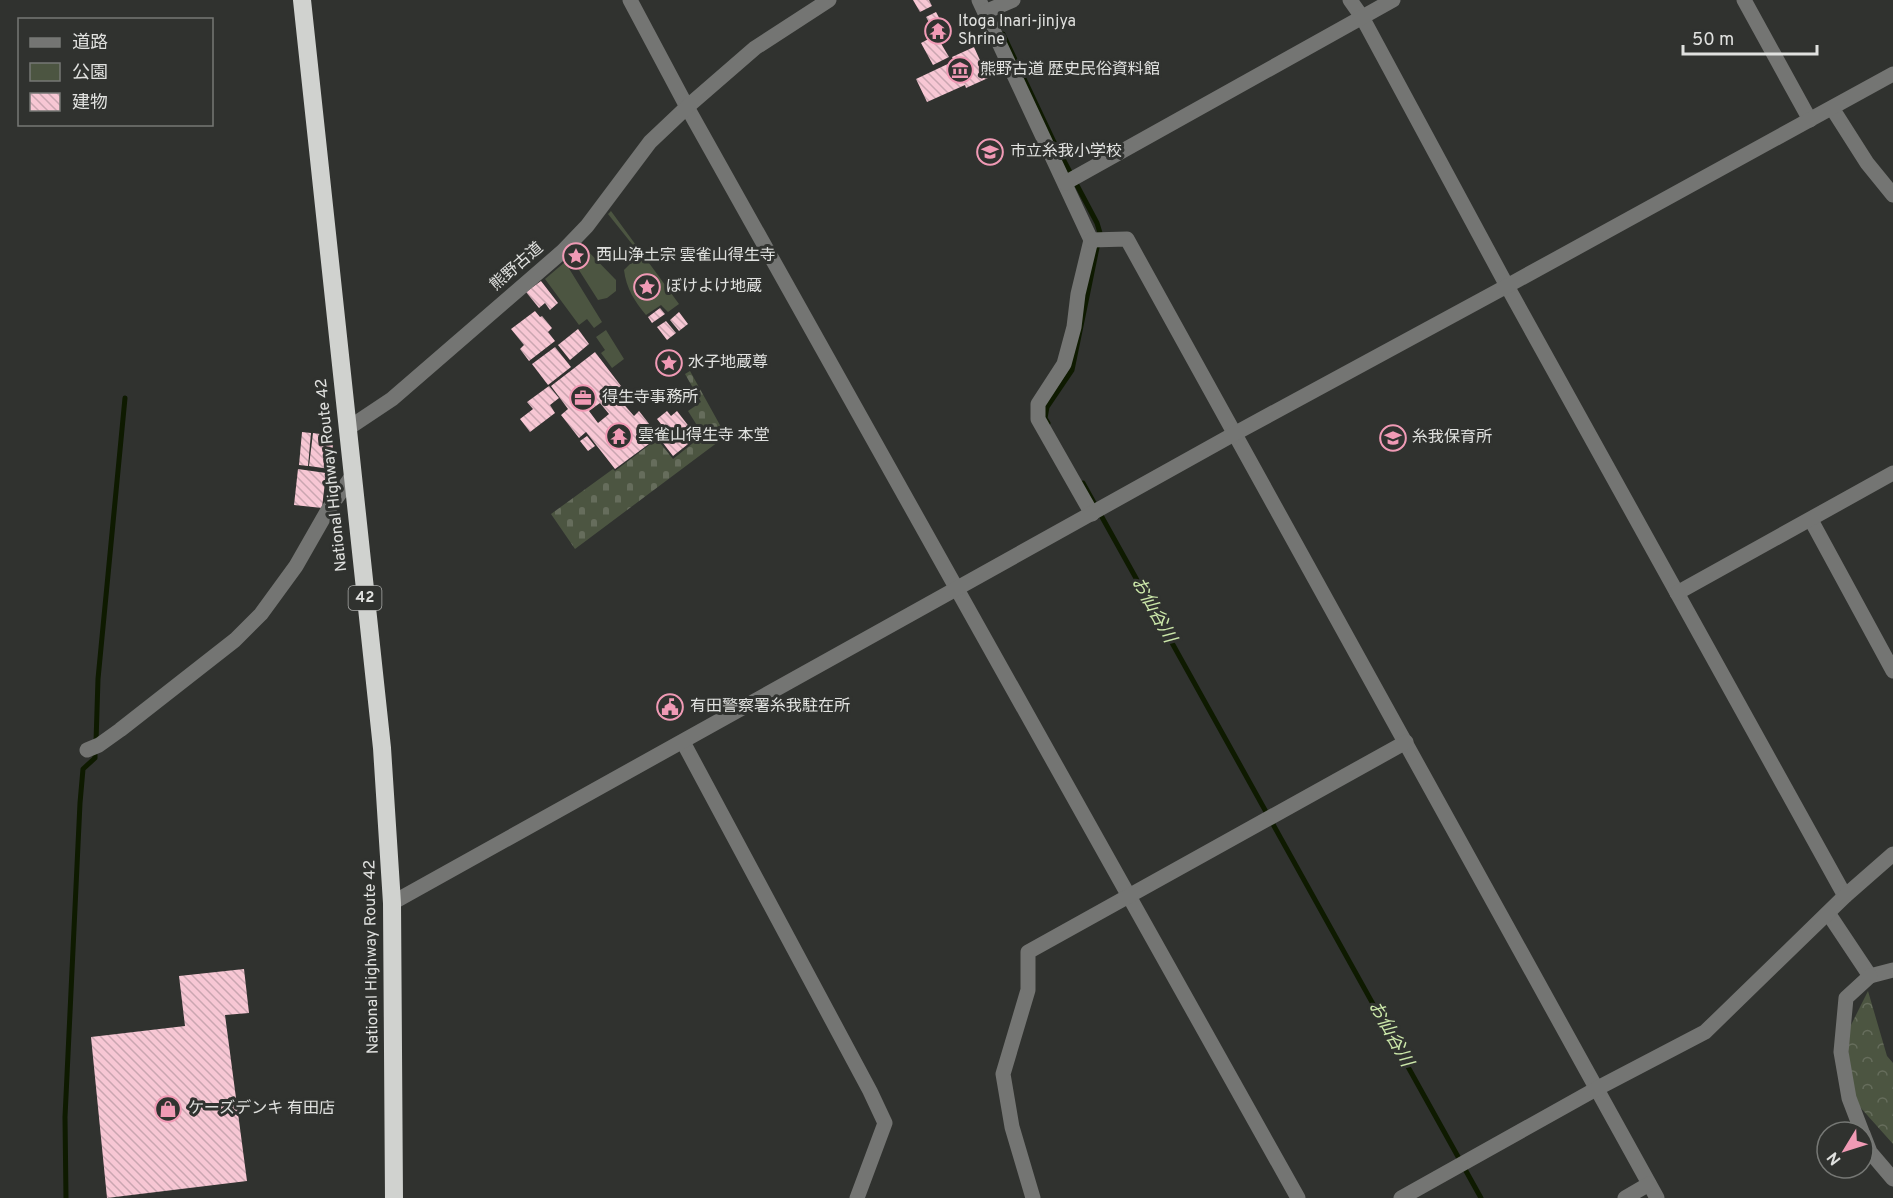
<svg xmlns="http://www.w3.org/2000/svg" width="1893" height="1198" font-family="Overpass,'Noto Sans JP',sans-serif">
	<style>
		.forest { fill: url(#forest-crowns) }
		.cemetery { fill: url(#cemetery-stones) }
		.green { fill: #4c5541 }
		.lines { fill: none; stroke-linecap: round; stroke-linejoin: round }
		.stream { stroke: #0e1a00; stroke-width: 5 }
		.building { fill: url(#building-back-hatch); fill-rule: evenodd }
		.minor { stroke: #747573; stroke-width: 15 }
		.highway { stroke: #d0d2cf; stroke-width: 18 }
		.labels { text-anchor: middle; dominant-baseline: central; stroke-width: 6; stroke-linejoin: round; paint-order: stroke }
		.shield { fill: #30322f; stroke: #abacaa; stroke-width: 1.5 }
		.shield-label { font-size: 15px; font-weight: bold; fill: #e0e1df }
		.poi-label { font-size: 16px; fill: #e0e1df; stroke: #30322f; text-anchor: start }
		.street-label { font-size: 16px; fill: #e0e1df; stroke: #30322f }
		.water-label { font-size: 18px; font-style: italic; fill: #cce8aa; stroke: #30322f }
	</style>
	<defs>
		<pattern id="forest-crowns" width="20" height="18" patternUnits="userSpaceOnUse" patternTransform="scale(1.5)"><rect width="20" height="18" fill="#4c5541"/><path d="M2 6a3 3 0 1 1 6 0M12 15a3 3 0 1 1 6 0" fill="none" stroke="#666d5c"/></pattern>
		<pattern id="cemetery-stones" width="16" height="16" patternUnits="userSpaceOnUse" patternTransform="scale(1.5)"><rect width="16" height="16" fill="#4c5541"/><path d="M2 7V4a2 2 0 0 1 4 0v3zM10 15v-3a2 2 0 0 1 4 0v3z" fill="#666d5c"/></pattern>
		<pattern id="building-back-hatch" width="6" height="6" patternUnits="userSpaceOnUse" patternTransform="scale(1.5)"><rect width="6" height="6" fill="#f7c7d4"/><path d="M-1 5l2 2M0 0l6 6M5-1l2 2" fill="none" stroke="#caa6b0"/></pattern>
	</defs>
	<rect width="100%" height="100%" fill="#30322f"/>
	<polygon class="forest" points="1868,991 1887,1056 1893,1063 1893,1144 1851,1097 1847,1033"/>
	<polygon class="cemetery" points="690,371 726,436 575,549 551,514 613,469 615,471 657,439 673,459 703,435 688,411 701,402 685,374"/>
	<g class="green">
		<path d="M611,211L679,304L668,312L661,305L646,315C635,302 626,288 624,270L640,254L608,214Z"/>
		<polygon points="581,244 616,280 616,291 607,298 598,300 570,256"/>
		<polygon points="565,262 602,322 594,328 587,319 579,325 545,279"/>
		<polygon points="606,330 624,359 612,368 601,353 605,350 596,337"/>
	</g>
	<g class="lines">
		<g class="stream">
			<polyline points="1003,34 1054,142 1097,223 1100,233 1072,370 1047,407 1045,418 1048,423"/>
			<polyline points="1083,483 1481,1198"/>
			<polyline points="96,742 98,679 125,398"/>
			<polyline points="66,1198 65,1117 80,803 83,769 95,758 95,755"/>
		</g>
	</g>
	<g class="building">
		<polygon points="913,0 929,0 932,6 920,12"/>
		<polygon points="936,12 943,25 934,31 926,17"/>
		<polygon points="936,35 949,57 933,65 921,43"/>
		<polygon points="974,47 988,78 966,88 965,85 927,102 916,79 954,61 952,57"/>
		<polygon points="541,281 558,303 550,310 545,303 539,308 526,292"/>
		<polygon points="660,308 665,314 652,323 648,317"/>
		<polygon points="535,311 540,317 542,316 552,328 548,332 555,341 529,361 520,349 524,345 511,329"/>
		<polygon points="679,312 688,324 679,331 670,320"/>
		<polygon points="666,321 676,333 667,340 657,327"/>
		<polygon points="578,329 589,344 570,360 558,345"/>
		<polygon points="555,347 571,367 548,385 532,364"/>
		<path d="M595,352L621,386L613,392L634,416L639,411L650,425L644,429L650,437L654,434L657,438L615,469L586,432L579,438L561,415L568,409L551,386ZM600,403L609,414L598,423L589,411Z"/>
		<polygon points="549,386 559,398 550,405 555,413 530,432 520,419 533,409 527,402"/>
		<polygon points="667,411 671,416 677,411 697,437 673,456 653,430 661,424 657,419"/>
		<polygon points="302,432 311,433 308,466 299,465"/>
		<polygon points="313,433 334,436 330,469 309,466"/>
		<polygon points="587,436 595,446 588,451 580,441"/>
		<polygon points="298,469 326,473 322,508 294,505"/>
		<polygon points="244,969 249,1013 225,1015 247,1181 107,1198 91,1037 185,1026 179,976"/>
	</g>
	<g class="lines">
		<g class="minor">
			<polyline points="630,0 687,107 1298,1198"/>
			<polyline points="979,0 1091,240 1078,294 1074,327 1064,364 1038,404 1038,419 1092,514"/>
			<polyline points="1350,0 1362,17 1507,286 1845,896"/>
			<polyline points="1744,0 1810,120"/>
			<polyline points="985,12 1013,0"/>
			<polyline points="1832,108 1867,163 1893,195"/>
			<polyline points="1065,183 1393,0"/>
			<polyline points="1091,240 1127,239 1657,1198"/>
			<polyline points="347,429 392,399 563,251 587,226 650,142 687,107 755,48 829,0"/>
			<polyline points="1811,520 1893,671"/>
			<polyline points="1677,593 1893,473"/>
			<polyline points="683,742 870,1091 885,1123 857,1198"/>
			<polyline points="87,750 99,745 120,730 235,640 261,614 296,566 328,510 352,476"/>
			<polyline points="392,903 1234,434 1507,286 1893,74"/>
			<polyline points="1828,913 1870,976 1893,970"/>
			<polyline points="1862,1132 1849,1098 1841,1052 1846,998 1870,976"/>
			<polyline points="1863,1134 1870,1152 1893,1179"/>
			<polyline points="1033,1198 1012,1127 1003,1074 1028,990 1028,952 1406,742"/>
			<polyline points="1401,1198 1596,1089 1705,1032 1845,896 1893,854"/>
			<polyline points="1625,1198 1649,1184"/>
		</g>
		<polyline class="highway" points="302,0 382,748 392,903 394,1198"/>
	</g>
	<defs>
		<g id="temple-ring" transform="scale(1.35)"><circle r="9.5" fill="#30322f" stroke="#f09ab5" stroke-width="1.5"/><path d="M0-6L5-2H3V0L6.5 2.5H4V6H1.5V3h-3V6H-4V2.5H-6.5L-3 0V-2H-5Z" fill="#f09ab5"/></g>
		<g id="museum-ring" transform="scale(1.35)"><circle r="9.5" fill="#30322f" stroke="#f09ab5" stroke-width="1.5"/><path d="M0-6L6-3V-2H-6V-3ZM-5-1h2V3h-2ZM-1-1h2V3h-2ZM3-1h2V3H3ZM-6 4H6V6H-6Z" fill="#f09ab5"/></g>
		<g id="school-ring" transform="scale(1.35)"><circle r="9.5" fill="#30322f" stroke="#f09ab5" stroke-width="1.5"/><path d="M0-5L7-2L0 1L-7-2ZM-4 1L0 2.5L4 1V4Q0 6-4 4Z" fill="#f09ab5"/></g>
		<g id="sight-ring" transform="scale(1.35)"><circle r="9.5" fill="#30322f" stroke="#f09ab5" stroke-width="1.5"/><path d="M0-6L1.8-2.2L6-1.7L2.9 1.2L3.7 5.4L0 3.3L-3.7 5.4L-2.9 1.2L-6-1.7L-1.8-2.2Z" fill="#f09ab5"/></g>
		<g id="office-ring" transform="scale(1.35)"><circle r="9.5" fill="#30322f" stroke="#f09ab5" stroke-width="1.5"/><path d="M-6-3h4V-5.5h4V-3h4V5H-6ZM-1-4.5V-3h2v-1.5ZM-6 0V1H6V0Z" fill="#f09ab5"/></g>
		<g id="civic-ring" transform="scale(1.35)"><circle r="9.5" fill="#30322f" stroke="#f09ab5" stroke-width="1.5"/><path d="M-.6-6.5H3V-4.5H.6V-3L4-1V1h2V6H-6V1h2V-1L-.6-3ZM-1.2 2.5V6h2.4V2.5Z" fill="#f09ab5"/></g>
		<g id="shop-ring" transform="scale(1.35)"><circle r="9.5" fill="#30322f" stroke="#f09ab5" stroke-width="1.5"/><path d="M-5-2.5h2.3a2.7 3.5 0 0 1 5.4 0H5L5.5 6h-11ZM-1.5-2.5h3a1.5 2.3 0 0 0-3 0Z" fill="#f09ab5"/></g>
	</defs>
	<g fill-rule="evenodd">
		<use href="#temple-ring" x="938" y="31"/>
		<use href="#museum-ring" x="960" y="70"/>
		<use href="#school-ring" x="990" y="152"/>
		<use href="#sight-ring" x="576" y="256"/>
		<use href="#sight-ring" x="647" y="287"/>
		<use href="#sight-ring" x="669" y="363"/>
		<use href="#office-ring" x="583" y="398"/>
		<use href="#temple-ring" x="619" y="436"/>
		<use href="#school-ring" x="1393" y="438"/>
		<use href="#civic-ring" x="670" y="707"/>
		<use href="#shop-ring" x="168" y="1109"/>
	</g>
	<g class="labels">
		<rect class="shield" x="348.5" y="586" width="33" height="24" rx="4.5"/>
		<g class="shield-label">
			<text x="365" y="598">42</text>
		</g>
		<g class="poi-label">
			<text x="958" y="22">Itoga Inari-jinjya<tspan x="958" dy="18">Shrine</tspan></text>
			<text x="980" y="70">熊野古道 歴史民俗資料館</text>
			<text x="1010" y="152">市立糸我小学校</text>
			<text x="596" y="256">西山浄土宗 雲雀山得生寺</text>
			<text x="666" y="287">ぼけよけ地蔵</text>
			<text x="688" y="363">水子地蔵尊</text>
			<text x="602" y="398">得生寺事務所</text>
			<text x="638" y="436">雲雀山得生寺 本堂</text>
			<text x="1412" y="438">糸我保育所</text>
			<text x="690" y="707">有田警察署糸我駐在所</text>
			<text x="188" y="1109">ケーズデンキ 有田店</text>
		</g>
		<g class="street-label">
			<text transform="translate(517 267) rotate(-41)">熊野古道</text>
			<text transform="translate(332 475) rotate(-96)">National Highway Route 42</text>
			<text transform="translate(372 957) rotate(-91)">National Highway Route 42</text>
		</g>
		<g class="water-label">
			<text transform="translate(1153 610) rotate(61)">お仙谷川</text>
			<text transform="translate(1390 1034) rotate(61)">お仙谷川</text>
		</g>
	</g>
	<rect x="18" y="18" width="195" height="108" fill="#30322f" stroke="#767875" stroke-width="1.5"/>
	<rect x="30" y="38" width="30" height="9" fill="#747573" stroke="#767875" stroke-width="1.5"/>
	<text x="72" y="48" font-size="18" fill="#e0e1df">道路</text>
	<rect x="30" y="63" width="30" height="18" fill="#4c5541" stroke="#767875" stroke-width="1.5"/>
	<text x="72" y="78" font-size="18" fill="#e0e1df">公園</text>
	<rect x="30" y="93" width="30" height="18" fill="url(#building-back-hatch)" stroke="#767875" stroke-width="1.5"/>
	<text x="72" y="108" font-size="18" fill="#e0e1df">建物</text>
	<g transform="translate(1845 1150) rotate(232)"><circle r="28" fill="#30322f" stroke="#767875" stroke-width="1.5"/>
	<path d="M0-4.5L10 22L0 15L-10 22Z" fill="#f09ab5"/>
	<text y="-9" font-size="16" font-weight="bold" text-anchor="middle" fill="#e0e1df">N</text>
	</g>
	<path d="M1683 45v9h134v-9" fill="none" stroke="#e0e1df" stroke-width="3"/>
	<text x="1692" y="45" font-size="18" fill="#e0e1df" stroke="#30322f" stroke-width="4.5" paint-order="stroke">50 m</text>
</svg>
